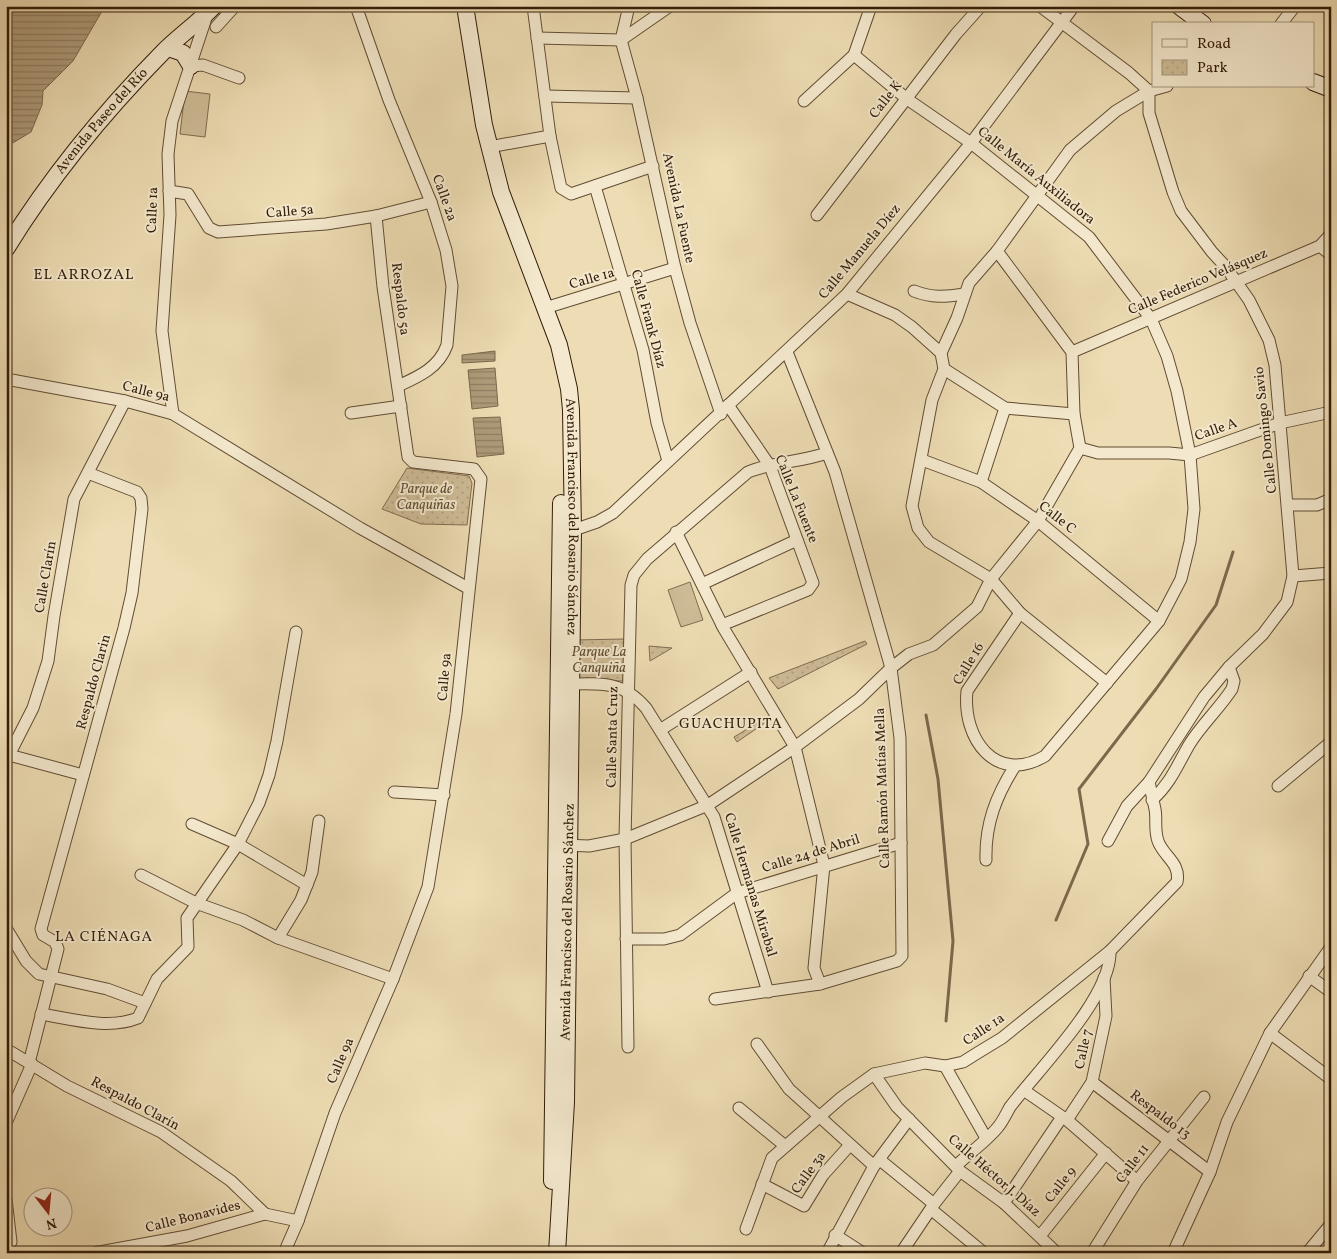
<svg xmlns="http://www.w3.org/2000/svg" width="1337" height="1259" font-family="Vollkorn,serif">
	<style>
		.park { fill: url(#park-dots); stroke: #806c50 }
		.pitch { fill: #cebc97; stroke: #806c50 }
		.water { fill: url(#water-rules); stroke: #7c684c }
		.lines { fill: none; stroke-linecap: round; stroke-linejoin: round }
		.stream { stroke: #7c684c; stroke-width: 3 }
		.street-casing { stroke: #614c33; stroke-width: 13 }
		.secondary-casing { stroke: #321c08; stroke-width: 18 }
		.street { stroke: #f4e9ce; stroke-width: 11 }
		.secondary { stroke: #f4e9ce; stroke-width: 16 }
		.labels { text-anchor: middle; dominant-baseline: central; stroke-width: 4; stroke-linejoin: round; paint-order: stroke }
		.street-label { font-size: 14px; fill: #321c08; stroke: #f4e9ce }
		.park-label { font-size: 14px; font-style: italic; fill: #614c33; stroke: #f4e9ce }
		.neighbourhood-label { font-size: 15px; letter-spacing: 1px; fill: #321c08; stroke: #f4e9ce }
	</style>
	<defs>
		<pattern id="park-dots" width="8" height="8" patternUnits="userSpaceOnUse" patternTransform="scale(1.25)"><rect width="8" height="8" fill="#cebc97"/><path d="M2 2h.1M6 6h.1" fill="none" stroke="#b1a181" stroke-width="1.8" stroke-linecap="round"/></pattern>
		<pattern id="water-rules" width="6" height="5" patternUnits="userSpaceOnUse" patternTransform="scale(1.25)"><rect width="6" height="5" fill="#ae9b7a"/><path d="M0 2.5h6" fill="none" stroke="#8e7e62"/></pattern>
	</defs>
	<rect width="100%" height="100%" fill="#eeddb4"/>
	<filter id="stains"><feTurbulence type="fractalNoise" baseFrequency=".004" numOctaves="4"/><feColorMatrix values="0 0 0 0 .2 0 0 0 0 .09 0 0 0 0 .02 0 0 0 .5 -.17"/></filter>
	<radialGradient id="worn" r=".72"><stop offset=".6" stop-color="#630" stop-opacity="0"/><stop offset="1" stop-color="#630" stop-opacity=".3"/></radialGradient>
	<g class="park">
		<polygon points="407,468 469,476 472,483 467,525 421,524 382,509"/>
		<polygon points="625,639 623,681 572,680 574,640"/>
		<polygon points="865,641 867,644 778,689 769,678"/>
		<polygon points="649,646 672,648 650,661"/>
		<polygon points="764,719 766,722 737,742 734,737"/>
	</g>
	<g class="pitch">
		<polygon points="185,91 210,94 205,137 180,134"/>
		<polygon points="690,582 703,620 681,627 668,590"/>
	</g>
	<g class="water">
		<polygon points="6,6 105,6 73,61 43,91 42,105 31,132 6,147"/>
		<polygon points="495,351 495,361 462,363 462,355"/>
		<polygon points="495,368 498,406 472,409 468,370"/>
		<polygon points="500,417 504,454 477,457 473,418"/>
	</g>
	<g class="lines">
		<g class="stream">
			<polyline points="926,715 938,779 953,941 946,1021"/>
			<polyline points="1056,920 1088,844 1079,789 1156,689 1216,605 1233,552"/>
		</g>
		<g class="street-casing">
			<g id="street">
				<path d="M356,6L389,100L431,202L446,250L452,286L447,345C439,368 418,377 398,386"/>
				<polyline points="533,6 550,136 561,188 571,194 653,166"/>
				<polyline points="629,6 621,40 637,98 675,268 690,323 721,414"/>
				<polyline points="1281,24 1295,6"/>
				<polyline points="216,27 235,6"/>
				<polyline points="537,38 621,40 670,6"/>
				<path d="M854,55L907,99L971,143L1089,237L1151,319L1167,356L1177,391L1190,455L1194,509L1190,542L1181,579L1159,621L1045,756C996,785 962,739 967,691L1020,613"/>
				<polyline points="191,66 203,65 239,78"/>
				<polyline points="545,96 637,98"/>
				<polyline points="804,101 854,55 871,6"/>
				<polyline points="489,147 550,136"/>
				<polyline points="595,186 643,350 657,423 668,461"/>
				<polyline points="169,191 188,194 209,228 218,232 326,224 376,216 431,202"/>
				<polyline points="817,215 956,34 981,6"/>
				<polyline points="1320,246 1331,255"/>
				<path d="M914,291C932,298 945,297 964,294"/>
				<polyline points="847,294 895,315 912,327 941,353"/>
				<polyline points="545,308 675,268"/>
				<polyline points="1072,352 1320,246 1331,234"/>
				<polyline points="944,369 1005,408 1074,414"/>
				<polyline points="6,379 125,401 173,414 360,528 468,588"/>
				<polyline points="351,413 401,406"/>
				<polyline points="173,414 162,331 170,215 168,154 172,121 207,15"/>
				<polyline points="1080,448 1098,453 1169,453 1190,455 1280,423 1331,412"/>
				<polyline points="922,460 981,482 1038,521 1159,621"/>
				<polyline points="981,482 1005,408"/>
				<polyline points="1288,505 1317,505 1331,499"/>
				<polyline points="568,532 597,522 613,513 847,294 971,143 1074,6"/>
				<polyline points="676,532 724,629 795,747 824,865 814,968 820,984"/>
				<polyline points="1293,576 1331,573"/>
				<polyline points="702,584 797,540"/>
				<polyline points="722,625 808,590 813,583 770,466 728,405"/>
				<polyline points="1107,683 1020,613 991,579 929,542 918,528 912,506 932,400 944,369 941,353 957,318 969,283 997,251 1070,150 1116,111 1149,91 1167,86"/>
				<path d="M571,684C603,683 624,682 646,708L714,817L768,992"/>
				<polyline points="660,730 751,672"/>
				<polyline points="9,755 83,775"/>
				<polyline points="6,761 33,708 48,661 54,616 74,499 125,401"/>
				<polyline points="1278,786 1331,742"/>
				<polyline points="394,792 444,795"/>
				<path d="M1152,800C1170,784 1177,766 1189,745C1201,725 1219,709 1232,689L1234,681L1229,667"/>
				<polyline points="192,824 238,844 307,885"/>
				<polyline points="1108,841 1127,806 1149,782"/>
				<polyline points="562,845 589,846 625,839 708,805 795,747 859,699 891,668 909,654 933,645 977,607 991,579 1038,521 1080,448 1074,414 1072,352 997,251"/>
				<path d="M986,860C985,824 996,796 1015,766"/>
				<polyline points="141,875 196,903 243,920 278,938 393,979"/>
				<polyline points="6,928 26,961 39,974 107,989 145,1003"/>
				<polyline points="278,938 301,900 312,872 319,821"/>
				<polyline points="626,939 664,939 680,935 737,893 901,843"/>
				<polyline points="1309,976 1331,992"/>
				<polyline points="715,999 820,984 897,961 902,956 900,738 891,668 835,472 787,352"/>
				<path d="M41,1014C72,1019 108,1030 138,1018L157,979L188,947L187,918L238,844L259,803L269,775L277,741L296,632"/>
				<polyline points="1270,1033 1331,1079"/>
				<polyline points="757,1044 789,1089 874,1166"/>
				<path d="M628,1047L625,839L631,585L634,575L647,559L748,472C773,462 801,462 827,453"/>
				<polyline points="6,1049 67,1086 161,1132 231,1181 265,1214"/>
				<polyline points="29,1063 58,949 55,942 43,935 41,929 124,628 132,593 142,509 141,498 137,492 88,473"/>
				<polyline points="945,1066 986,1138"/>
				<polyline points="874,1074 897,1107 960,1171 1004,1203 1057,1253"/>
				<polyline points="1092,1082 1210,1172"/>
				<polyline points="1025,1091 1067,1120 1137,1181"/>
				<polyline points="739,1108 784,1145"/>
				<polyline points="1067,1120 1092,1082 1106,1016 1104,978"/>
				<polyline points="6,1123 32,1064"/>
				<polyline points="880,1160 934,1204"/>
				<path d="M956,1166C969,1153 987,1141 998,1127C1003,1121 1006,1114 1010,1107C1037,1071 1112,997 1110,951"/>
				<polyline points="762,1184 804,1206 823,1175 850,1145"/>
				<polyline points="6,1199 11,1242"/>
				<polyline points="1004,1203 1062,1117"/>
				<polyline points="932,1210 984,1253"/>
				<path d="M746,1229L772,1158L842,1097L874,1074L925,1063L945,1066L963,1062L979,1052L1002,1038L1110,951L1177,882C1181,863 1163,856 1158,841C1154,830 1157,819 1155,809C1153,800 1151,791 1149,782L1204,697L1229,667L1263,634L1287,602L1293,576L1275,365L1269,340L1249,300L1225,266L1212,252L1181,211L1173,192L1149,113V91L1129,73L1040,6"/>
				<polyline points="835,1235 863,1253"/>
				<polyline points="1040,1236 1106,1153"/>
				<polyline points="94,1253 187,1236 265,1214 298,1221"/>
				<polyline points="284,1253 298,1221 335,1113 393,979 428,887 456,714 481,479 474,469 413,462 408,457 383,287 376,216"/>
				<polyline points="827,1253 874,1166 909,1119"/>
				<polyline points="901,1253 934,1204 960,1171"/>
				<polyline points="1092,1253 1137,1181 1204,1097"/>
				<polyline points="1173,1253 1210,1172 1227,1122 1270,1033 1331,947"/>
				<polyline points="1307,1253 1331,1224"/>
			</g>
		</g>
		<g class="secondary-casing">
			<g id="secondary">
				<path id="s1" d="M465,6L484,125L501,192L559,345L569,389L571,410L573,531L566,1102L557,1253"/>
				<polyline points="1179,6 1203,24"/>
				<polyline points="168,48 183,53 191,66"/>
				<polyline points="1313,82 1331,89"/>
				<path id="s2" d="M6,249C51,176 103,113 163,52C179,36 198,23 214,6"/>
				<polyline points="552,1181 561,503"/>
			</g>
		</g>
		<use href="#street" class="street"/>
		<use href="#secondary" class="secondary"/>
	</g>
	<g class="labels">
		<g class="street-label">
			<text transform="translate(886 100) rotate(-52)">Calle K</text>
			<text stroke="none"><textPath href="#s2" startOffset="160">Avenida Paseo del Río</textPath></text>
			<text transform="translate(1036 176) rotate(39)">Calle María Auxiliadora</text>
			<text transform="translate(444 198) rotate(70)">Calle 2a</text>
			<text transform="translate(678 208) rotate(78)">Avenida La Fuente</text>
			<text transform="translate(153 210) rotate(-88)">Calle 1a</text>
			<text transform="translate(290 212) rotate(-5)">Calle 5a</text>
			<text transform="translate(860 252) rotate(-50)">Calle Manuela Díez</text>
			<text transform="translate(592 279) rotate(-16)">Calle 1a</text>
			<text transform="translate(1198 282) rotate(-23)">Calle Federico Velásquez</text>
			<text transform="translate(400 299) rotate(83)">Respaldo 5a</text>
			<text transform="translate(648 319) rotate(75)">Calle Frank Díaz</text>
			<text transform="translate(146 392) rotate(14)">Calle 9a</text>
			<text transform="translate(1216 430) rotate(-19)">Calle A</text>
			<text transform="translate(1266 430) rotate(-96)">Calle Domingo Savio</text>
			<text transform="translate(796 499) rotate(68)">Calle La Fuente</text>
			<text stroke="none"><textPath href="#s1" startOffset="526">Avenida Francisco del Rosario Sánchez</textPath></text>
			<text transform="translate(1057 518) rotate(38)">Calle C</text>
			<text transform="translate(46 577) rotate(-80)">Calle Clarín</text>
			<text transform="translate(969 664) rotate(-59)">Calle 16</text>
			<text transform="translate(445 677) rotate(-85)">Calle 9a</text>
			<text transform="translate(94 682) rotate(-75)">Respaldo Clarin</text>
			<text transform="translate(613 737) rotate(-89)">Calle Santa Cruz</text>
			<text transform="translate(883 788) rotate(-92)">Calle Ramón Matías Mella</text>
			<text transform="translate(811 854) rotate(-17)">Calle 24 de Abril</text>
			<text transform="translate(750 885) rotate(73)">Calle Hermanas Mirabal</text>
			<text transform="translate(568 922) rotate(-89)">Avenida Francisco del Rosario Sánchez</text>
			<text transform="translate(984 1030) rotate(-34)">Calle 1a</text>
			<text transform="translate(1084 1049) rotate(-78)">Calle 7</text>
			<text transform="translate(341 1061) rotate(-67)">Calle 9a</text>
			<text transform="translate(135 1104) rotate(28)">Respaldo Clarín</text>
			<text transform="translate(1160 1115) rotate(37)">Respaldo 13</text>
			<text transform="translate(1133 1164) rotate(-53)">Calle 11</text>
			<text transform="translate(809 1173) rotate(-54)">Calle 3a</text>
			<text transform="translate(994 1176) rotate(41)">Calle Héctor J. Díaz</text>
			<text transform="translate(1061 1185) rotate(-52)">Calle 9</text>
			<text transform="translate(193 1217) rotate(-14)">Calle Bonavides</text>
		</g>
		<g class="park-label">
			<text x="426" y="489">Parque de<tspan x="426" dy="16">Canquiñas</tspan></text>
			<text x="599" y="652">Parque La<tspan x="599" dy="16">Canquiña</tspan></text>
		</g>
		<g class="neighbourhood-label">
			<text x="84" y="275">EL ARROZAL</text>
			<text x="731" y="724">GUACHUPITA</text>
			<text x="104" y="937">LA CIÉNAGA</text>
		</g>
	</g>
	<rect width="1337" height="1259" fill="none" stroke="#eeddb4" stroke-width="25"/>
	<rect x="8" y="8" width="1322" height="1244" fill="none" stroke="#321c08" stroke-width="2.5"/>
	<rect x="12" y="12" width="1312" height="1234" fill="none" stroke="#321c08"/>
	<rect x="1152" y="22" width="162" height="65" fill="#f4e9ce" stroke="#a6977f"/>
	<rect x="1162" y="39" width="25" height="8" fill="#f4e9ce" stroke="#a6977f"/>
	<text x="1197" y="48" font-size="15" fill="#321c08">Road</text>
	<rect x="1162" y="60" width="25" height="15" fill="url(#park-dots)" stroke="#a6977f"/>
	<text x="1197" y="72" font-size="15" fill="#321c08">Park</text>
	<g transform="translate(48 1212) rotate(164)"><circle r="24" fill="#f4e9ce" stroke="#a6977f"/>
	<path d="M0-4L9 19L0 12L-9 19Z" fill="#8f2418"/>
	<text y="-8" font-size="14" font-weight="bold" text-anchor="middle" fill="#321c08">N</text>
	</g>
	<rect width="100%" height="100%" filter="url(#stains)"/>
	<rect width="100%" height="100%" fill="url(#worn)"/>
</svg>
